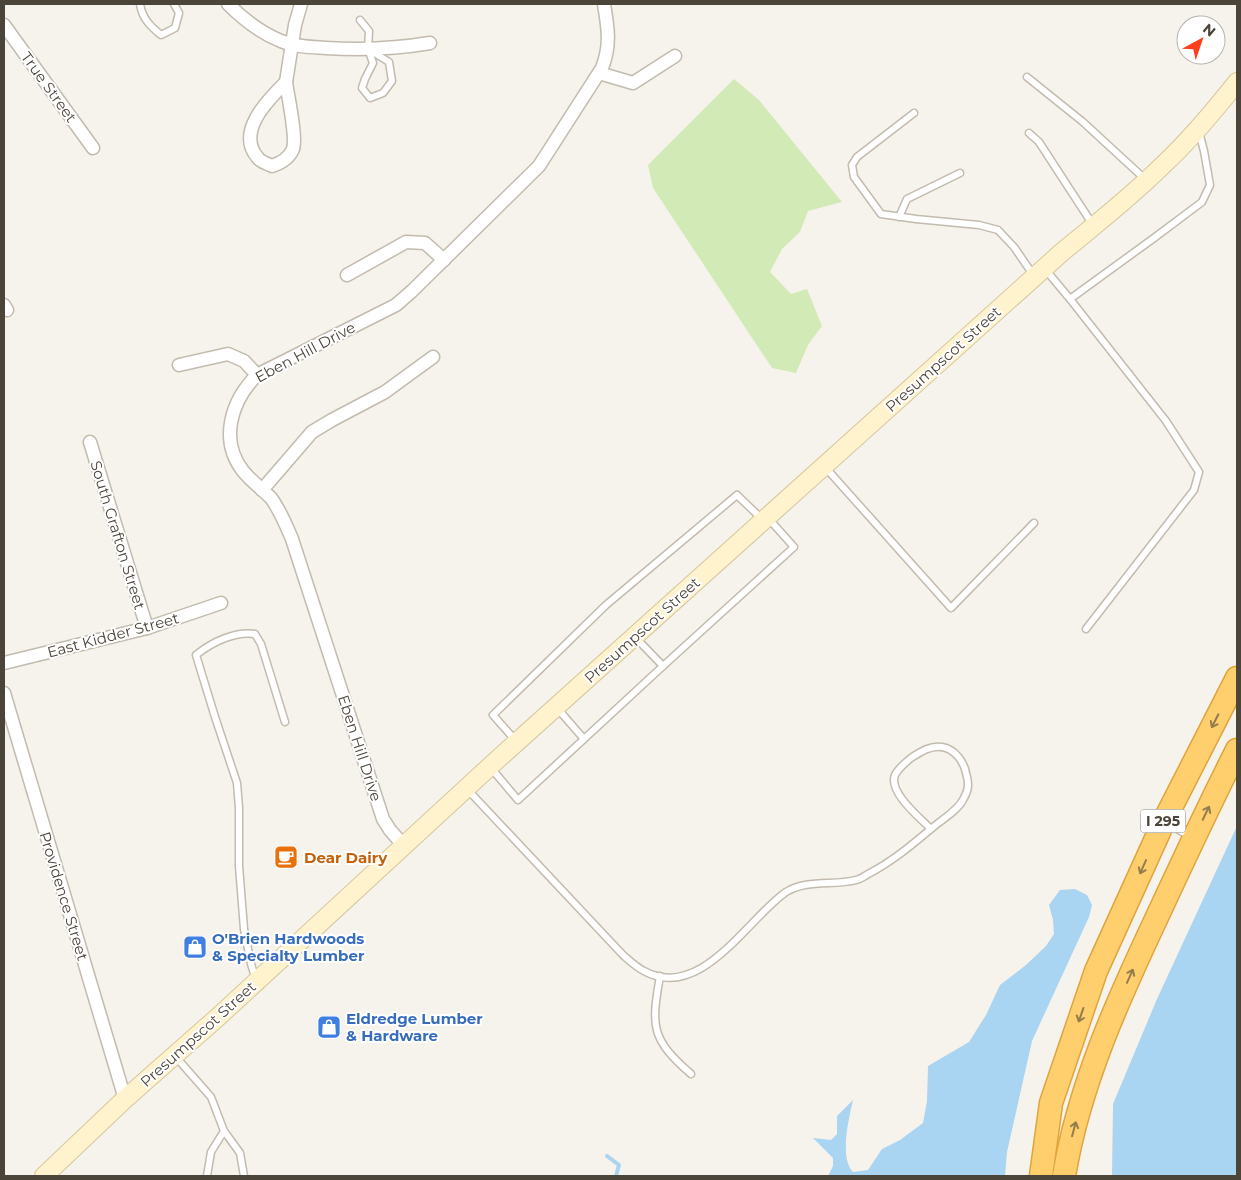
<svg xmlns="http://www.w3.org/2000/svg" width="1241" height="1180" font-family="Montserrat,sans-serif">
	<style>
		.green { fill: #d2eab5 }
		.water { fill: #a9d4f2 }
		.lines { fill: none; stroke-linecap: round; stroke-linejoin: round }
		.stream { stroke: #a9d4f2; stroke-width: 4 }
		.lane-casing { stroke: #c2bbae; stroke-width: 9 }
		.street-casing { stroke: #c2bbae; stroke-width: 15 }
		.secondary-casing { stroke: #d6c79b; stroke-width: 20 }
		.highway-casing { stroke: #e0a43c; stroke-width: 25 }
		.lane { stroke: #fff; stroke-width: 6 }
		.street { stroke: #fff; stroke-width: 12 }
		.secondary { stroke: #fff3cd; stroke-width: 18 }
		.highway { stroke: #ffcf6e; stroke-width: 22 }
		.oneway { stroke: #937c4e }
		.labels { text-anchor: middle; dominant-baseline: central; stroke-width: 4; stroke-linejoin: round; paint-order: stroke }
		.shield { fill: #fff; stroke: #817c74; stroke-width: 1 }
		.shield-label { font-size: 14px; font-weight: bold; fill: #4b4439 }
		.street-label { font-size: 15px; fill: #4b4439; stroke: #fff }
		.food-label { font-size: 15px; font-weight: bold; fill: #c56008; stroke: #fff; text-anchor: start }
		.shop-label { font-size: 15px; font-weight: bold; fill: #366cbe; stroke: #fff; text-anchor: start }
	</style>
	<rect width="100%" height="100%" fill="#f6f3ec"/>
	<polygon class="green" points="734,79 759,100 842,202 808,211 800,232 782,249 770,272 791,294 807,289 822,326 808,345 796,373 772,368 653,188 648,165"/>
	<g class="water">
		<polygon points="1237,826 1237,1176 1112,1176 1113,1104 1157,999"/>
		<path d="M1075,889L1087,895L1092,905L1089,917L1032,1041L1007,1152L1005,1176H828L833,1166V1158L813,1138L831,1140L837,1134V1116L853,1100C849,1118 839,1158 853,1172L868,1170L882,1149L900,1140L923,1123L927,1101L928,1066L969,1042L986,1015L1000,985L1026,965L1046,946L1054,934L1053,920L1049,905L1060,890Z"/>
	</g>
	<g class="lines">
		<polyline class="stream" points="607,1156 619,1165 616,1176"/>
		<g class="lane-casing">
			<g id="lane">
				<path d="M140,4C142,18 150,26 161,35L175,28L179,13L174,4"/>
				<polyline points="360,20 369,31 368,49"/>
				<polygon points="368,49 389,62 392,81 383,93 370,98 362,88 365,79 373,63"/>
				<polyline points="1027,77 1083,122 1146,180"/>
				<polyline points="914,113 857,157 852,165 854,177 881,214 916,219 979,225 998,230 1014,247 1034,276"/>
				<polyline points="1029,133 1039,142 1093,225"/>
				<polyline points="899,217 907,199 960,173"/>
				<polyline points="1045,269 1070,299 1154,238 1202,202 1210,185 1204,151 1199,132"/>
				<polyline points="1070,299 1166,421 1199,472 1194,490 1086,629"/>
				<polyline points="825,467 951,608 1034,523"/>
				<polyline points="663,666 794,547 768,518"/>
				<polyline points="557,708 584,739"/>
				<polyline points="516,741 493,715 606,605 737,495 763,520"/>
				<polyline points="491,768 518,800 663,666 635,637"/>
				<path d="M467,789L623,955C630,961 636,967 644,971C701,1002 748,918 786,892C807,879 834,886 856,880C861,879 866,875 870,873C895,860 915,842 937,824C946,817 959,809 964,798C969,789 969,783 966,773C964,762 955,749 942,747C931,745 920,752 911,758C906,762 898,769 895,775C888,792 920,818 931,829"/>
				<polyline points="1166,823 1190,836"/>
				<path d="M660,976C651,1027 651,1039 691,1074"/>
				<path d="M256,980L251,964L244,929L239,866V808L237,783L215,717L196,655C212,642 235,631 255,634L261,644L285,722"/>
				<polyline points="175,1056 211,1097 224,1131 240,1153 244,1176"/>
				<polyline points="207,1176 211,1152 224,1131"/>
			</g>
		</g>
		<g class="street-casing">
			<g id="street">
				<path d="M228,4C243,19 261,33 281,41C295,47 311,47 326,48C361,50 395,49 430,43"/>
				<polyline points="4,25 93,148"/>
				<polyline points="599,73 633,83 675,56"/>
				<path d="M286,82C288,97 297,137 293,149C289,159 281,163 272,166C268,164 261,162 258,158C235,132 268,100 286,82Z"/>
				<polyline points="286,82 295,25 301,4"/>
				<polyline points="347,275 406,242 425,243 444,260"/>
				<polyline points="4,305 7,310"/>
				<polyline points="179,365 228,354 244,361 257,375"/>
				<polyline points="90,442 147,628"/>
				<polyline points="262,490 312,432 332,420 385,392 433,357"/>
				<polyline points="4,663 147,628 221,603"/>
				<polyline points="4,693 125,1099"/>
				<path d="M404,846L390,830L383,819L292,539C286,525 280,510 271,498C262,489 251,481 243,471C219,440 231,401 257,375L396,305L412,291L539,166L602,68C611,45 608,28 604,4"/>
			</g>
		</g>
		<g class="secondary-casing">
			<path id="secondary" d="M44,1176L125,1099L218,1017L498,759L1061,253C1096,224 1131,197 1163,165C1190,140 1214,111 1237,82"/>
		</g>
		<g class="highway-casing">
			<g id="highway">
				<polyline points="1041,1176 1051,1103 1096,971 1164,821 1237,678"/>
				<path d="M1064,1176C1079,1085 1118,1000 1157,917C1183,861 1209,805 1237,750"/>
			</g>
		</g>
		<use href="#lane" class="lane"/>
		<use href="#street" class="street"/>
		<use href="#secondary" class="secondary"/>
		<use href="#highway" class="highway"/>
	</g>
	<defs><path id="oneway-shaft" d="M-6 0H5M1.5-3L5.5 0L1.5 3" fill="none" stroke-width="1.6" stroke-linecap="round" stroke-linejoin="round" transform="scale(1.25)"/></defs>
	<g class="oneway">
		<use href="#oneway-shaft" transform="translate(1215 721) rotate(117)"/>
		<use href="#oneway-shaft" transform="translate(1206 813) rotate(-64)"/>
		<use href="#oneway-shaft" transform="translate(1143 867) rotate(114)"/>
		<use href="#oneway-shaft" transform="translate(1130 976) rotate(-66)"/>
		<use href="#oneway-shaft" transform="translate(1081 1015) rotate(109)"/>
		<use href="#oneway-shaft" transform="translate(1074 1129) rotate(-75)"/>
	</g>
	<defs>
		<g id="cafe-square" transform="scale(1.25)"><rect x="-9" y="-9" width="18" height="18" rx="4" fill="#e8710a" stroke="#fff"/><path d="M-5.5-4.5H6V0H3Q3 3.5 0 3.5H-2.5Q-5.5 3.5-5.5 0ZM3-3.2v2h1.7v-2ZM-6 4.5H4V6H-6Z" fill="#fff"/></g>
		<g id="shop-square" transform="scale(1.25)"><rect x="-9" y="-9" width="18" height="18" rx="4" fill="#3f7fe0" stroke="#fff"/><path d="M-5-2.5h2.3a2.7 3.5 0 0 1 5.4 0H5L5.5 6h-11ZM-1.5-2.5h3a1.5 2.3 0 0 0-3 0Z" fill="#fff"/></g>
	</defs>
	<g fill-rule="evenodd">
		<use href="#cafe-square" x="286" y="857"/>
		<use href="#shop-square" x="195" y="947"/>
		<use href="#shop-square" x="329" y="1027"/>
	</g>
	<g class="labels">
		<rect class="shield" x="1140.5" y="809.5" width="45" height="23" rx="4"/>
		<g class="shield-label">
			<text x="1163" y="821">I 295</text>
		</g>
		<g class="street-label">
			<text transform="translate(49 87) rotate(54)">True Street</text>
			<text transform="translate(305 352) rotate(-28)">Eben Hill Drive</text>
			<text transform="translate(943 359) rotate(-42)">Presumpscot Street</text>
			<text transform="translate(118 535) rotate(73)">South Grafton Street</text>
			<text transform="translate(642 630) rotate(-42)">Presumpscot Street</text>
			<text transform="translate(113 635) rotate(-15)">East Kidder Street</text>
			<text transform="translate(360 748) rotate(72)">Eben Hill Drive</text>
			<text transform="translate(64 896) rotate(73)">Providence Street</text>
			<text transform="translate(198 1034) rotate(-42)">Presumpscot Street</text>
		</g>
		<g class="food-label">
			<text x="304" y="857">Dear Dairy</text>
		</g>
		<g class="shop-label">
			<text x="212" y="938">O'Brien Hardwoods<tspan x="212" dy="17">&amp; Specialty Lumber</tspan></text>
			<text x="346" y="1018">Eldredge Lumber<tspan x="346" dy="17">&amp; Hardware</tspan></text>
		</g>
	</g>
	<rect width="1241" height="1180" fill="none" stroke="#4b4439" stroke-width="10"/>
	<g transform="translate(1201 40) rotate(40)"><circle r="24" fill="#ffffff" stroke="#b7b4b0"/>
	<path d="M0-4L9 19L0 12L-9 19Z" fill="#fc3f1d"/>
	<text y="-8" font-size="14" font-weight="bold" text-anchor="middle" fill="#4b4439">N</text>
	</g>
</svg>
